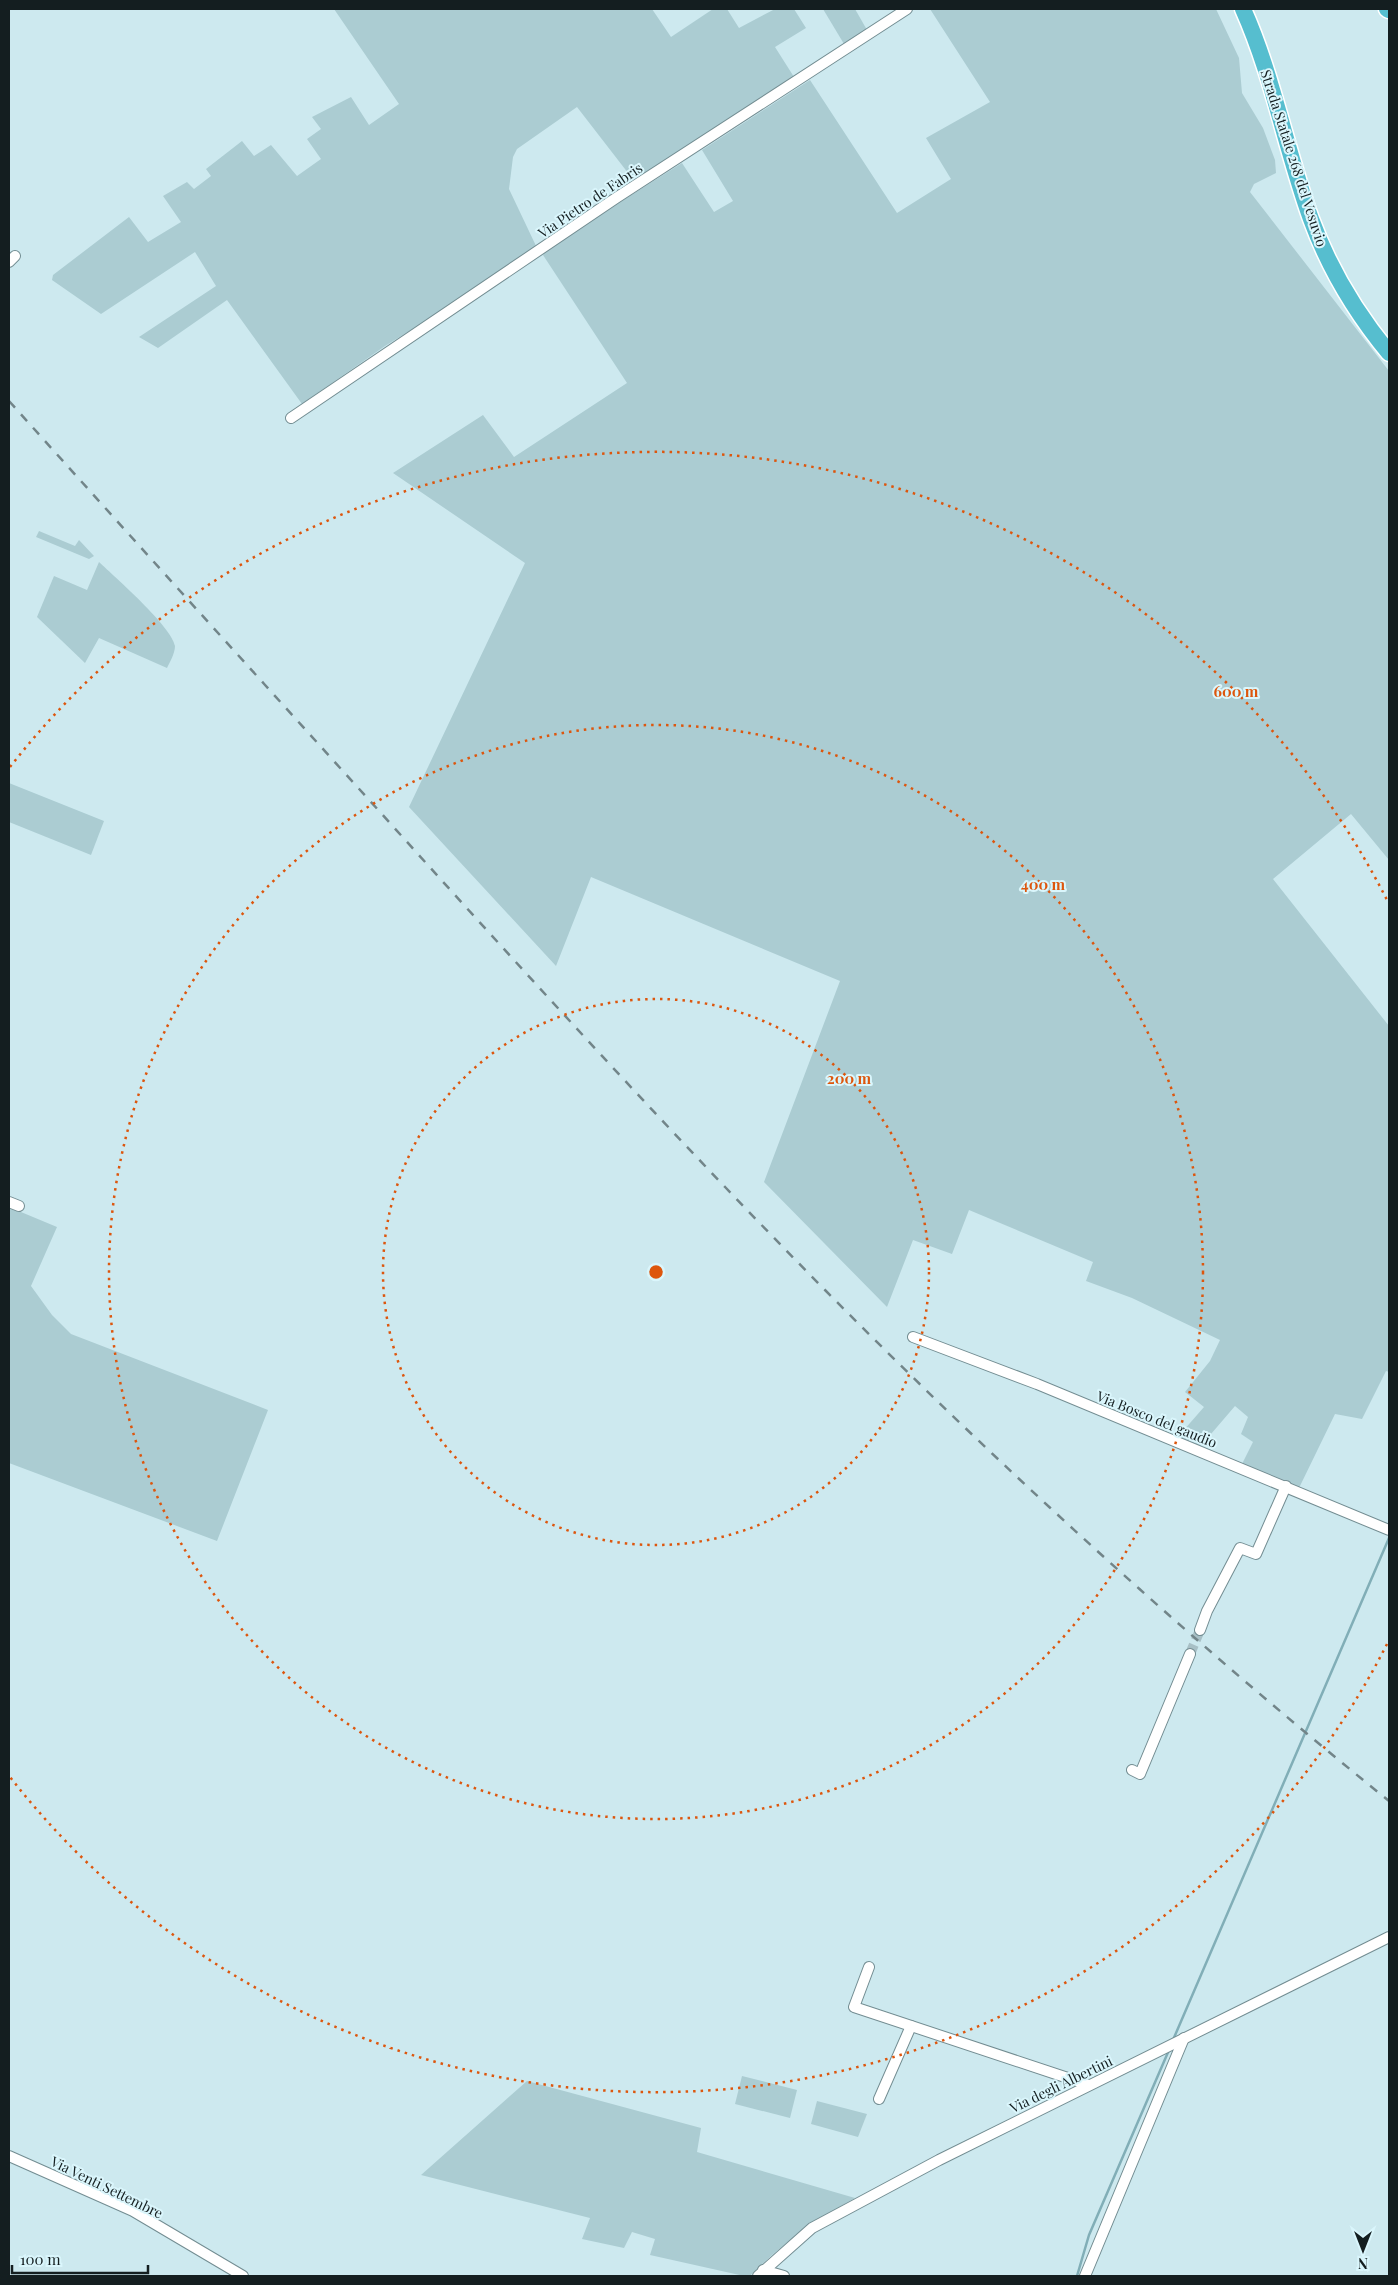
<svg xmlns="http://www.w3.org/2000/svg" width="1398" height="2285" font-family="'Playfair Display',serif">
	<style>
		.green { fill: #abccd2 }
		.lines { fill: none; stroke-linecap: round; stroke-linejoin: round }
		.stream { stroke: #81aeb7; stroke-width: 2.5 }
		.minor-tunnel { stroke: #a8c0c6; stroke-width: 10; stroke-dasharray: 10 5; stroke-linecap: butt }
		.minor-casing { stroke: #738d92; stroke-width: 12 }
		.trunk-casing { stroke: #fff; stroke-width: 19 }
		.minor { stroke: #fff; stroke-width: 10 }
		.trunk { stroke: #56becf; stroke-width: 16 }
		.rail { stroke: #728589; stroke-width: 2.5; stroke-dasharray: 9 9; stroke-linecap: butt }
		.ring { fill: none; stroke: #dd560d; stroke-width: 2.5; stroke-dasharray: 2.5 5 }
		.labels { text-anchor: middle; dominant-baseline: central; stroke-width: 4; stroke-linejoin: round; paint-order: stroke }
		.street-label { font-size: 14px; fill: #141e20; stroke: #daf6fc }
		.centre { fill: #dd560d; stroke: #daf6fc; stroke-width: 2.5 }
		.ring-label { font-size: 15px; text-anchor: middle; font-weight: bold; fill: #dd560d; stroke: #daf6fc; stroke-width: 4; stroke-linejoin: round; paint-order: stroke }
	</style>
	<rect width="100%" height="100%" fill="#cde9ef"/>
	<g class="green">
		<polygon points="334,9 652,9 671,37 713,9 727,9 739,28 775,9 794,9 806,28 775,47 794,77 635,182 577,107 517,149 513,157 509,189 537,248 448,307 385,346 302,404 227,300 158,348 139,337 216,286 195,252 101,314 52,280 53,275 129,217 148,242 181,222 163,196 187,182 194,189 211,176 206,169 242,141 254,156 271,145 297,176 321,159 307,139 321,129 312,117 351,97 369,125 399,104"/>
		<polygon points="823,9 855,9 867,30 844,44"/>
		<polygon points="930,9 1216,9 1239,58 1242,93 1263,128 1275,160 1276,173 1254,184 1250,192 1389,371 1389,860 1351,814 1273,879 1389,1026 1389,1372 1386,1371 1362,1419 1335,1414 1299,1488 1242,1464 1253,1442 1241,1434 1248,1417 1235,1406 1199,1448 1176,1439 1204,1407 1185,1392 1210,1361 1220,1340 1132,1298 1086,1281 1093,1262 969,1210 952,1254 913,1240 887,1307 764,1182 840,981 591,877 556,966 409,807 525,563 393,473 483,415 514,457 627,383 543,255 546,249 682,163 714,212 733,201 702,150 810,80 897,213 951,179 926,138 990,102"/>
		<polygon points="39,531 75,546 79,540 94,556 89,559 36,537"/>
		<path d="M99,562C115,577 172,627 175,646C175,653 170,662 167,668L99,638L85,663L37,617L54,576L87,590Z"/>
		<polygon points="9,783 104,821 91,855 9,822"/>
		<polygon points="9,1207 57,1227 31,1286 52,1315 71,1334 268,1410 217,1541 9,1463"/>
		<polygon points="742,2076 797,2090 790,2118 735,2104"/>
		<path d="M527,2081L701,2128L697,2152L855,2198C816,2220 781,2244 750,2276H744L650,2255L655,2239L632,2232L624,2248L582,2239L590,2218L421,2175Z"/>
		<polygon points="817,2101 867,2114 858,2137 811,2124"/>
	</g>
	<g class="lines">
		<g class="stream">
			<polyline points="1173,2040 1389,1538"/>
			<polyline points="1077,2276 1089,2235 1169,2050"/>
		</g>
		<polyline class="minor-tunnel" points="1190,1654 1200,1630"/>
		<g class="minor-casing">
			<g id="minor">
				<polyline points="9,262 15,256"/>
				<polyline points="291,418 616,198 907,9"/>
				<polyline points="9,1202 19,1206"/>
				<polyline points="913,1337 1037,1384 1389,1530"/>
				<polyline points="1200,1630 1207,1611 1240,1548 1256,1554 1286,1486"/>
				<polyline points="1132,1770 1140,1774 1190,1654"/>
				<polyline points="869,1967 854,2007 1089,2085"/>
				<polyline points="879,2099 911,2026"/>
				<polyline points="9,2156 133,2211 243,2276"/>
				<polyline points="763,2270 784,2276"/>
				<polyline points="758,2276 812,2228 939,2160 1389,1937"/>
				<polyline points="1085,2276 1184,2038"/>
			</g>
		</g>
		<g class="trunk-casing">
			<g id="trunk">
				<path d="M1243,9C1273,76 1286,150 1311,219C1329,268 1356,313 1389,353"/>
				<polyline points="1387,9 1389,10"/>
			</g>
		</g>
		<use href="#minor" class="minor"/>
		<use href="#trunk" class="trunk"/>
		<path class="rail" d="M9,401C132,538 256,675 380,812C526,974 672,1135 825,1290C1003,1470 1192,1642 1389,1801"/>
	</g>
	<g class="ring">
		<circle cx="656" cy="1272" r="273"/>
		<circle cx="656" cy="1272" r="547"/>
		<path d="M1387 1644A820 820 0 0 1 10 1777M10 767A820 820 0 0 1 1387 900"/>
	</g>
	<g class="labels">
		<g class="street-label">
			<text transform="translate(1294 158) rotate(72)">Strada Statale 268 del Vesuvio</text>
			<text transform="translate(590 200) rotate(-34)">Via Pietro de Fabris</text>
			<text transform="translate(1157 1419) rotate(22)">Via Bosco del gaudio</text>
			<text transform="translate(1061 2084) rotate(-26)">Via degli Albertini</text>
			<text transform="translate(107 2187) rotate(26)">Via Venti Settembre</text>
		</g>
	</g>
	<circle cx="656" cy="1272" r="8" class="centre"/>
	<g class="ring-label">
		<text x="1236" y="697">600 m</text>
		<text x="1043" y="890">400 m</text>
		<text x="849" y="1084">200 m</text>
	</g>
	<rect width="1398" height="2285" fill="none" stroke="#141e20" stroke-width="20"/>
	<g transform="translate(1363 2250) rotate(180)" stroke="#daf6fc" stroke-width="4" paint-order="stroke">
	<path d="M0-4L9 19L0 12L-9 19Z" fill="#141e20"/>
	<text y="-8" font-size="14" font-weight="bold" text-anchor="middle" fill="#141e20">N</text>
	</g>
	<path d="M12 2265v8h136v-8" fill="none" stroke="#141e20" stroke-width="2.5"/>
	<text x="20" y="2265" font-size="15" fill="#141e20" stroke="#daf6fc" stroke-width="4" paint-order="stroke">100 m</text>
</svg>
